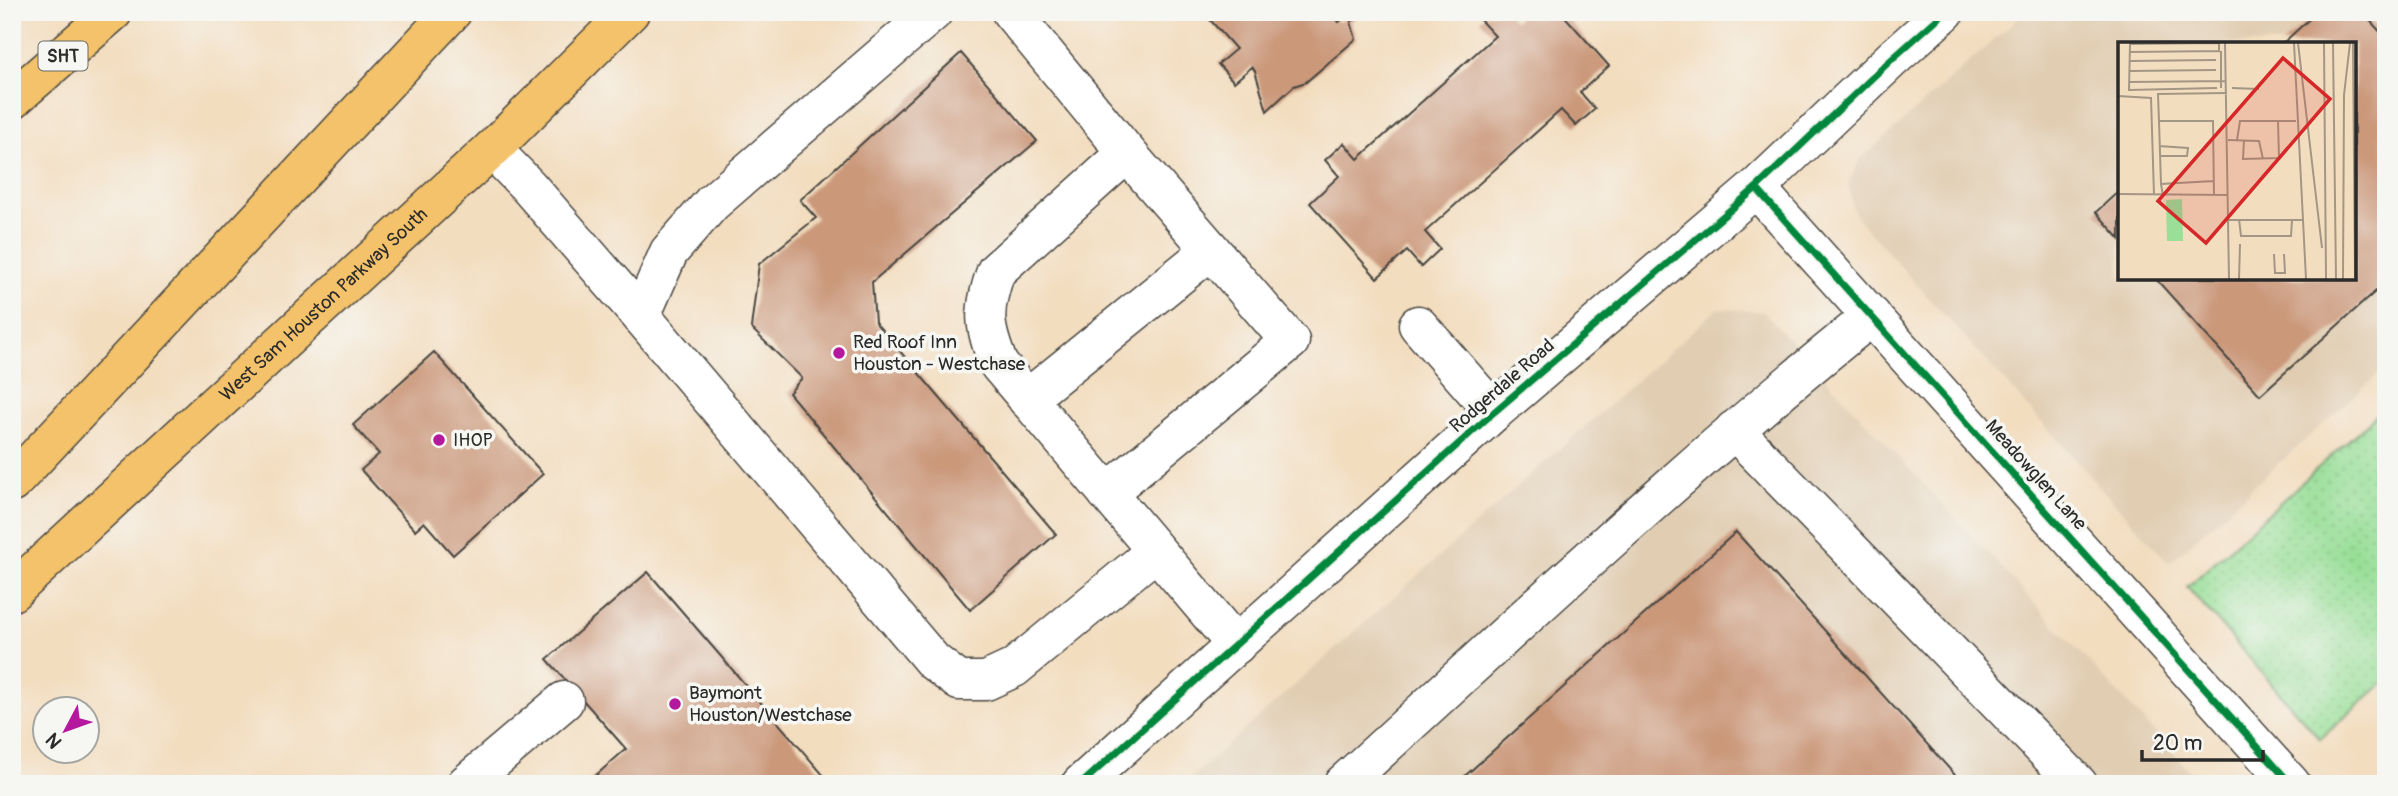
<svg xmlns="http://www.w3.org/2000/svg" width="2398" height="796" font-family="Pangolin,sans-serif">
	<style>
		.built { fill: #e1cdb2; fill-rule: evenodd }
		.grass { fill: url(#grass-dots); stroke: #628562; stroke-width: 2 }
		.building { fill: #cb987a }
		.lines { fill: none; stroke-linecap: round; stroke-linejoin: round }
		.minor-casing { stroke: #494641; stroke-width: 41 }
		.major-casing { stroke: #494641; stroke-width: 41 }
		.highway-casing { stroke: #494641; stroke-width: 41 }
		.minor { stroke: #fff; stroke-width: 38 }
		.major { stroke: #f3c26a; stroke-width: 38 }
		.highway { stroke: #f3c26a; stroke-width: 38 }
		.cycleway-casing { stroke: #f6f6f2; stroke-width: 11 }
		.cycleway { stroke: #00873e; stroke-width: 7 }
		.poi-dot { fill: #b5179e; stroke: #f6f6f2; stroke-width: 2.5 }
		.labels { text-anchor: middle; dominant-baseline: central; stroke-width: 7; stroke-linejoin: round; paint-order: stroke }
		.shield { fill: #f6f6f2; stroke: #686867; stroke-width: 2 }
		.shield-label { font-size: 18px; font-weight: bold; fill: #2b2b2b }
		.street-label { font-size: 19px; fill: #2b2b2b; stroke: #f6f6f2 }
		.poi-label { font-size: 19px; fill: #2b2b2b; stroke: #f6f6f2; text-anchor: start }
		.inset-road { fill: none; stroke: #a39684; stroke-width: 2 }
		.view { fill: #d62828; fill-opacity: 0.15; stroke: #d62828; stroke-width: 3.5 }
		.inset-edge { fill: none; stroke: #2b2b2b; stroke-width: 3.5 }
	</style>
	<defs>
		<pattern id="grass-dots" width="8" height="8" patternUnits="userSpaceOnUse" patternTransform="scale(1.75)"><rect width="8" height="8" fill="#99df98"/><path d="M2 2h.1M6 6h.1" fill="none" stroke="#84c083" stroke-width="1.8" stroke-linecap="round"/></pattern>
	</defs>
	<rect width="100%" height="100%" fill="#f6f6f2"/>
	<filter id="ink" filterUnits="userSpaceOnUse"><feTurbulence type="fractalNoise" baseFrequency=".0143" numOctaves="2"/><feDisplacementMap in="SourceGraphic" scale="14" xChannelSelector="R" yChannelSelector="G"/><feConvolveMatrix kernelMatrix="1 2 1 2 8 2 1 2 1" color-interpolation-filters="sRGB"/></filter>
	<filter id="wash" filterUnits="userSpaceOnUse"><feTurbulence type="fractalNoise" baseFrequency=".00686" numOctaves="4" result="noise"/><feDisplacementMap in="SourceGraphic" scale="28" xChannelSelector="R" yChannelSelector="G"/><feGaussianBlur stdDeviation="1.57" result="paint"/><feColorMatrix in="noise" values="0 0 0 0 0 0 0 0 0 0 0 0 0 0 0 0 0 1.4 0 .05"/><feComposite in="paint" operator="in"/></filter>
	<g filter="url(#wash)">
		<rect width="100%" height="100%" fill="#f3ddbf"/>
		<g class="built">
			<path d="M2025,12H2386V367L2169,563L1864,226L1853,210L1848,183L1861,159ZM2120,44H2354V278H2120Z"/>
			<polygon points="1718,308 1764,312 2202,784 1184,784"/>
		</g>
		<polygon class="grass" points="2386,406 2386,681 2320,739 2187,587"/>
		<g id="blocks">
			<g class="building">
				<polygon points="1203,12 1330,12 1339,22 1350,12 1362,12 1351,22 1356,39 1306,82 1294,86 1267,111 1255,71 1252,67 1234,82 1218,64 1236,49"/>
				<polygon points="1489,12 1506,12 1515,21 1524,12 1561,12 1609,66 1580,92 1595,109 1576,126 1561,110 1425,232 1440,249 1421,267 1407,251 1377,278 1310,203 1339,176 1325,160 1344,143 1358,159 1495,36 1480,20"/>
				<polygon points="2317,12 2362,12 2386,38 2386,282 2260,395 2155,278 2354,278 2354,44 2282,44"/>
				<polygon points="961,53 1037,141 872,282 875,322 1056,534 970,610 789,393 802,378 751,328 759,264 816,218 800,200"/>
				<polygon points="2120,190 2120,239 2096,212"/>
				<polygon points="434,352 543,474 453,555 424,522 415,530 361,470 379,454 353,425"/>
				<polygon points="1736,532 1963,784 1456,784"/>
				<polygon points="648,572 831,784 586,784 626,749 547,659"/>
			</g>
		</g>
	</g>
	<g filter="url(#ink)">
		<use href="#blocks" fill-opacity="0" stroke="#494641" stroke-width="2"/>
		<g class="lines">
			<g class="minor-casing">
				<g id="minor">
					<polyline points="1011,12 1127,153 1290,341 1107,493"/>
					<polyline points="492,149 528,186 641,316 933,661 959,681 986,681 1014,668 1156,551"/>
					<path d="M1127,153L996,271C982,311 983,326 999,365L1236,645"/>
					<polyline points="1756,188 2291,784"/>
					<polyline points="641,316 669,252 712,203 933,12"/>
					<polyline points="1418,325 1494,412"/>
					<polyline points="1027,399 1211,250"/>
					<polyline points="1734,430 2078,784"/>
					<polyline points="466,784 564,701"/>
					<polyline points="1081,784 1494,412 1756,188 1892,59 1945,12"/>
					<path d="M1343,784C1517,626 1688,463 1872,316"/>
				</g>
			</g>
			<g class="major-casing">
				<g id="major">
					<path id="s1" d="M12,592L492,149L630,12"/>
				</g>
			</g>
			<g class="highway-casing">
				<g id="highway">
					<polyline points="12,100 113,12"/>
					<polyline points="12,483 452,12"/>
				</g>
			</g>
			<use href="#minor" class="minor"/>
			<use href="#major" class="major"/>
			<use href="#highway" class="highway"/>
			<g class="cycleway-casing">
				<g id="cycleway">
					<polyline points="1756,188 2291,784"/>
					<polyline points="1081,784 1494,412 1756,188 1892,59 1945,12"/>
				</g>
			</g>
			<use href="#cycleway" class="cycleway"/>
		</g>
	</g>
	<g class="poi-dot">
		<circle cx="839" cy="353" r="7"/>
		<circle cx="439" cy="440" r="7"/>
		<circle cx="675" cy="704" r="7"/>
	</g>
	<g class="labels">
		<rect class="shield" x="38.5" y="41.5" width="49" height="29" rx="5"/>
		<g class="shield-label">
			<text x="63" y="56">SHT</text>
		</g>
		<g class="street-label">
			<text stroke="none"><textPath href="#s1" startOffset="424">West Sam Houston Parkway South</textPath></text>
			<text transform="translate(1502 386) rotate(-41)">Rodgerdale Road</text>
			<text transform="translate(2036 475) rotate(48)">Meadowglen Lane</text>
		</g>
		<g class="poi-label">
			<text x="853" y="342">Red Roof Inn<tspan x="853" dy="22">Houston - Westchase</tspan></text>
			<text x="453" y="440">IHOP</text>
			<text x="689" y="693">Baymont<tspan x="689" dy="22">Houston/Westchase</tspan></text>
		</g>
	</g>
	<g transform="translate(2118 42)">
		<rect width="238" height="238" fill="#f3ddbf"/>
		<path d="M64,157L65,199H49L48,158Z" fill="#99df98"/>
		<path class="inset-road" d="M107,1L111,237M176,1L188,237M180,1L204,206M206,1L208,237M215,1L218,237M235,1L237,237M12,10L101,9V1L12,2L11,48L99,46M12,19L98,18M11,29L98,28M11,40L108,39M103,46V9M114,46L141,47M0,54L33,56L36,153M41,79L40,52L109,51M110,98L141,99L145,117M119,98L122,79H178M126,98L125,117L161,116L160,79M41,104L70,106L69,114H42M43,142L41,79H95L96,153M0,152L110,153M45,154L43,142L96,139M121,177L123,194H173L174,178M111,178H184M156,212L157,231H167L166,212M121,237L122,202M225,237L226,53L232,1"/>
		<path class="view" d="M165,16L212,57L88,201L40,159Z"/>
		<rect width="238" height="238" class="inset-edge"/>
	</g>
	<rect width="2398" height="796" fill="none" stroke="#f6f6f2" stroke-width="42"/>
	<g transform="translate(66 730) rotate(229)"><circle r="33" fill="#f6f6f2" stroke="#a5a5a2" stroke-width="2"/>
	<path d="M0-5L12 26L0 18L-12 26Z" fill="#b5179e"/>
	<text y="-10" font-size="19" font-weight="bold" text-anchor="middle" fill="#2b2b2b">N</text>
	</g>
	<path d="M2142 750v10h121v-10" fill="none" stroke="#2b2b2b" stroke-width="3.5"/>
	<text x="2153" y="750" font-size="21" fill="#2b2b2b" stroke="#f6f6f2" stroke-width="5" paint-order="stroke">20 m</text>
</svg>
